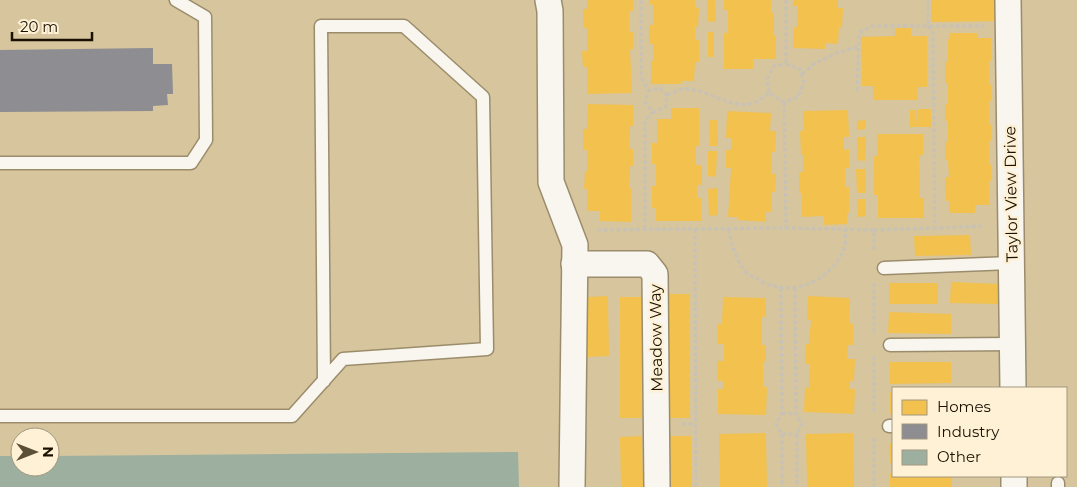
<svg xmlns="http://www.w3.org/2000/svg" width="1077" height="487" font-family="Montserrat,sans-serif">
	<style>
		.homes { fill: #f2c14e }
		.industry { fill: #8d8d92 }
		.building { fill: #9db0a0 }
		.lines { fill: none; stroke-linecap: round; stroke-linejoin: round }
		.service-casing { stroke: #9b8d6c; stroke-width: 15 }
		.minor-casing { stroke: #9b8d6c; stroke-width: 28 }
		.path { stroke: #c8c2b6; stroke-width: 3; stroke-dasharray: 4 2.5; stroke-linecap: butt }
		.service { stroke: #f9f6f0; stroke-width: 12 }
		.minor { stroke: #f9f6f0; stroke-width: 25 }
		.labels { text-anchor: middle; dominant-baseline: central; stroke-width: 5; stroke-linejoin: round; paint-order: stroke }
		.street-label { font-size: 16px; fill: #191000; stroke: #fef1d5 }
	</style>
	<rect width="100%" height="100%" fill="#d6c59d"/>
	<g class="homes">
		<polygon points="587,0 633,0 633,11 629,11 629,32 633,32 633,49 630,50 632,93 587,94 587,67 583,67 582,51 587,51 587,28 583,28 583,9 587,9"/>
		<polygon points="649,0 695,0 695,7 699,8 698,27 695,27 695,40 699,40 699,62 695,62 694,81 681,81 681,84 651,84 651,61 653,61 653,44 649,44 649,25 653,25 653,5 649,5"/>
		<polygon points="707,0 715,0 716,21 708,22"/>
		<polygon points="724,0 771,0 771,13 774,13 774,35 776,35 776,59 753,59 753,69 724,69 724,33 728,33 728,10 724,10"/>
		<polygon points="793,0 838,0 838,8 843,8 842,27 839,27 838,44 825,43 825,49 793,48 794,27 797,27 798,6 793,6"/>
		<polygon points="931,0 1003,0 1003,21 931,22"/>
		<polygon points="895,28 911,28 911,36 927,36 927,87 917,87 918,100 873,100 873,86 862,86 861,37 895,36"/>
		<rect x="708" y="32" width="6" height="25"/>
		<polygon points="950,33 978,33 978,38 991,38 991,61 989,61 989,85 991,85 991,101 989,101 989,125 991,125 991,141 989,141 989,165 991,165 991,181 989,181 989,205 975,205 975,213 949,213 949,201 946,201 945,177 949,177 948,160 945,160 945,142 948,142 948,121 945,121 945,104 948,104 948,83 945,83 945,62 948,62 948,39 950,39"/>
		<polygon points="588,104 633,105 633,126 630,126 629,149 633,149 633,166 630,166 629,187 631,189 631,222 600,221 600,211 587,211 587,189 584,189 585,171 587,171 587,150 583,150 583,129 587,129"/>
		<polygon points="671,108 699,108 699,146 696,146 696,165 702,165 702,185 697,185 697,198 701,198 701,221 656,221 656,208 652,208 652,186 656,186 656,164 652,164 652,143 657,143 657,119 671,119"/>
		<polygon points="917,109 931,109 931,127 918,127"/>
		<polygon points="848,110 849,137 844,137 844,150 849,149 849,168 845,168 845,187 849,187 849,213 847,213 847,224 824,225 824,216 802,217 802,193 799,193 799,172 803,172 803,155 801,155 800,131 804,131 803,111"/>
		<polygon points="910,110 916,110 917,127 910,127"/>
		<polygon points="727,111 771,113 770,131 776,131 775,152 772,152 771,174 776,174 775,192 772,192 771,212 766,212 766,222 737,220 737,217 728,217 731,168 726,168 726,150 731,150 732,138 726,138"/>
		<polygon points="709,120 717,120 718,146 710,146"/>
		<polygon points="865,120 866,129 857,130 857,121"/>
		<polygon points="877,134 923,134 923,155 919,155 920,198 924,198 924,218 878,218 878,195 874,195 874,156 877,156"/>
		<polygon points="857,137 866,137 865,161 857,160"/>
		<polygon points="708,151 717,151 716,177 708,176"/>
		<polygon points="856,169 865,169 866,193 857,193"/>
		<polygon points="717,188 718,215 709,216 708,189"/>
		<polygon points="857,199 865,199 866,216 858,217"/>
		<polygon points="970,235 971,255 915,256 914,236"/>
		<polygon points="951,282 999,284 998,304 950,303"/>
		<rect x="889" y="283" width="49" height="21"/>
		<rect x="669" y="294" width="21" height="124"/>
		<polygon points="608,296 609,356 587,357 587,297"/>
		<polygon points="808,296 850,298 849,323 853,324 853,345 848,345 847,359 855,359 854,381 850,381 850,389 855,389 854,414 804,412 805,387 809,388 810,364 805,364 806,344 809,344 811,320 807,320"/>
		<rect x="620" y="297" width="22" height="121"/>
		<polygon points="723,297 766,298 766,317 762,317 762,345 766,345 766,361 763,362 763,387 767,387 766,415 718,414 718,389 723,389 723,381 717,381 717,361 724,361 724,344 717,344 718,324 722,324"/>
		<polygon points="889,312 951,314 951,334 888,333"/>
		<polygon points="890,362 951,362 951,383 890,384"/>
		<rect x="890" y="392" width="3" height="22"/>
		<polygon points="766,433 767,487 720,487 719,434"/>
		<polygon points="853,433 854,487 807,487 806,434"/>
		<polygon points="642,436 643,487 621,487 620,437"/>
		<polygon points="669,436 691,436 692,487 669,487"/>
		<polygon points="889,443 893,443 893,463 890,463"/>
		<polygon points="890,473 893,473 893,476 952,476 952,487 890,487"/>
	</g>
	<polygon class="industry" points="153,48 153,64 172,64 173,94 167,94 168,105 153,106 153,111 0,112 0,50"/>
	<polygon class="building" points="518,452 519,487 0,487 0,456 20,456 20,467 50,467 50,456"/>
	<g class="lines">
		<g class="service-casing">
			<g id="service">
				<polyline points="0,163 191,163 206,140 205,17 176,0"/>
				<polyline points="884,268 1011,263"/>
				<polyline points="890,345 1012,344"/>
				<polyline points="0,416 292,416 343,359 487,349 483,97 404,26 321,26 324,381"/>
				<polyline points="889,426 893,426"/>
				<polyline points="1058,483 1058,487"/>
			</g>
		</g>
		<g class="minor-casing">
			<g id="minor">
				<polyline points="548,0 550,11 551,182 575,245 572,487"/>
				<polyline points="1008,0 1013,388"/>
				<polyline points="574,264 647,264 655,274 657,487"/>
				<polyline points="1014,476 1014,487"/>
			</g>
		</g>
		<g class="path">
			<polyline points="641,0 641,77 649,91 645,102 653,112 666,107 667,95 659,88 649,91"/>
			<polyline points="786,0 786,64"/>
			<polyline points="928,0 928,26 933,33 935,228 984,226"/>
			<polygon points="786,64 800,69 804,82 798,97 784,102 769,93 767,79 774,66"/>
			<polyline points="802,74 815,63 839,52 858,47"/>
			<polyline points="857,91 859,33 872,26 984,26"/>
			<path d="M667,95C673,93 680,89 686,89C708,89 734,112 756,102C760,100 765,96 769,93"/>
			<polyline points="784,102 786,228"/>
			<polyline points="645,229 645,120 653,112"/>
			<polyline points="695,229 696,487"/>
			<path d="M728,229C732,244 735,258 745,271C749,276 756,278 761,281C792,299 836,279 845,245C846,240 845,234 845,229"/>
			<polyline points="597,230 786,228 874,230 874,252"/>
			<polyline points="874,230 935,228"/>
			<polyline points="874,283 874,334"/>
			<polyline points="781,288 782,413 776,424 782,434 782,487"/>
			<polyline points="795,288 796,414 802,424 797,434 797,487"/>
			<polyline points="874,356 874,414"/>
			<polyline points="782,413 796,414"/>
			<polyline points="682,424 696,424"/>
			<polyline points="782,434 797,434"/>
			<polyline points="874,438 874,487"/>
		</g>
		<use href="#service" class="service"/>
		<use href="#minor" class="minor"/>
	</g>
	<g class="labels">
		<g class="street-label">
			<text transform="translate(1011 194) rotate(-91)">Taylor View Drive</text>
			<text transform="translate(656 338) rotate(-91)">Meadow Way</text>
		</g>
	</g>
	<rect x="892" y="387" width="175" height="90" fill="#fef1d5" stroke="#a29780"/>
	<rect x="902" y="400" width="25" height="15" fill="#f2c14e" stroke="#a29780"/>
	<text x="937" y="412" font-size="15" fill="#191000">Homes</text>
	<rect x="902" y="424" width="25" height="15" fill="#8d8d92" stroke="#a29780"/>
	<text x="937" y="437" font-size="15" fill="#191000">Industry</text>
	<rect x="902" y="450" width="25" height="15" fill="#9db0a0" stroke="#a29780"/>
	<text x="937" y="462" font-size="15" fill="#191000">Other</text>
	<g transform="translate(35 452) rotate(90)"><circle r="24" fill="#fef1d5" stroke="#a29780"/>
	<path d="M0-4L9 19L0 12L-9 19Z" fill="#5b4f37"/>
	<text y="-8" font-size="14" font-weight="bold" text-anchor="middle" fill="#191000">N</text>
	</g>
	<path d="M12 32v8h80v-8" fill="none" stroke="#191000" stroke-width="2.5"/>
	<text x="20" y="32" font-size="15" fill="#191000" stroke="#fef1d5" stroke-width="4" paint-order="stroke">20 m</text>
</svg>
